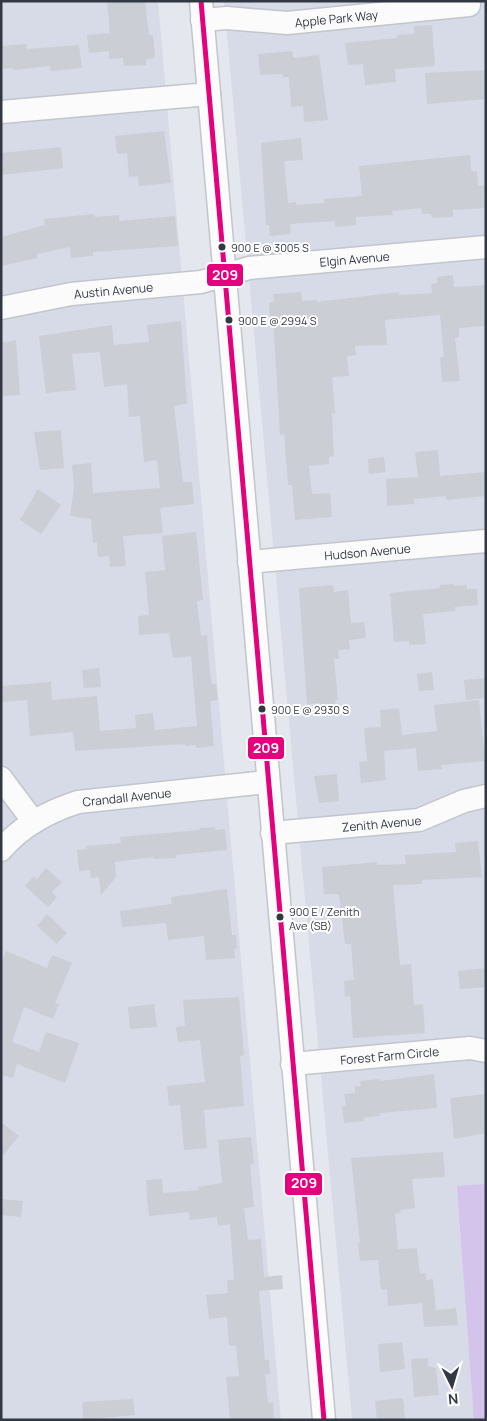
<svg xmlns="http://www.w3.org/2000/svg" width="487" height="1421" font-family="Manrope,sans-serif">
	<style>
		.residential { fill: #d6dbe7 }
		.green { fill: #d4c4eb }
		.building { fill: #cbced4 }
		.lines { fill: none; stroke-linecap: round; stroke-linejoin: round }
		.minor-casing { stroke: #c2c5cc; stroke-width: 25 }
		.minor { stroke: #fbfbfc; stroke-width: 22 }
		.bus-1-casing { stroke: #fff; stroke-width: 9 }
		.bus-1 { stroke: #e5007d; stroke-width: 5 }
		.bus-dot { fill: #323843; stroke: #fff; stroke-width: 2 }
		.labels { text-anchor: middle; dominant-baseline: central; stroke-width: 4; stroke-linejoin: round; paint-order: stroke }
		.bus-label { font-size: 11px; fill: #323843; stroke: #fff; text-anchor: start }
		.street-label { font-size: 12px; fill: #323843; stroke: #fff }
		.line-badge { stroke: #fff; stroke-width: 2 }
		.badge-label { font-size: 14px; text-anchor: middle; font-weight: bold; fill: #fff }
	</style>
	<rect width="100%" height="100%" fill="#e5e7ee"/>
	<g class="residential">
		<polygon points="1,1 158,1 281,1420 1,1420"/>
		<polygon points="224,1 486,1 486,1420 352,1420"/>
	</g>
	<polygon class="green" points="486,1184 486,1420 474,1420 457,1186"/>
	<g class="building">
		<polygon points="107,1 145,1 149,35 153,35 155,58 146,59 146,65 124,66 123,58 109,59 109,51 89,53 87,35 110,33"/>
		<polygon points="432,25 435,66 395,69 396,82 365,85 363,64 348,65 345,43 397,38 397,35 414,34 414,26"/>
		<polygon points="26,44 27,49 79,45 82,68 51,71 50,66 13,70 13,68 3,69 1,46"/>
		<polygon points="292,51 293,58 319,55 328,120 304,122 303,106 291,107 289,77 283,77 282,74 260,75 258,54"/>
		<polygon points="486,70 486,99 427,104 425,73"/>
		<polygon points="164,131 171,183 139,186 138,176 129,177 127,153 117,154 115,136"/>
		<polygon points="301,138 303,160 284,161 288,203 296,202 296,205 324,203 324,199 362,196 359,166 470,155 471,171 477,171 478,186 486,185 486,208 453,210 453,217 432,218 431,214 422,214 421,208 392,211 393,215 356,217 356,225 335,227 335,221 290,224 291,234 270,236 269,225 266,225 261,143"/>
		<polygon points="61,147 63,168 1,175 1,153"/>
		<polygon points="94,214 95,217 119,215 119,221 175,216 178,246 93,252 93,256 71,258 70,247 37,254 37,258 1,266 1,237 45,225 44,219"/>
		<polygon points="453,275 454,287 486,285 486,326 459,328 459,337 455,338 460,381 442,382 440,357 444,357 440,315 385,320 387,345 355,346 356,355 347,356 349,376 332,377 335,413 332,413 334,456 329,457 329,464 309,466 312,494 330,493 332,517 295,520 292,485 288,485 284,434 280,435 273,316 270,316 269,303 274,302 273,294 301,292 302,301 317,300 317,302 399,292 399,295 432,293 431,284 437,283 437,277"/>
		<polygon points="181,321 187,404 174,406 183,482 192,482 194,504 160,508 163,533 123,536 126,566 110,567 109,556 98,557 97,542 93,543 91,519 70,516 74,488 72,465 91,463 93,493 160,488 157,460 144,462 140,416 129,417 127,384 104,387 100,352 72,354 76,390 46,393 39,336 112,325 114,345 149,342 147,325"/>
		<polygon points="16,340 20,395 1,396 1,343"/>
		<polygon points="61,430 64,468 40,470 34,432"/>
		<polygon points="438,450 440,476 486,472 486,496 446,500 446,496 414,499 414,504 387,506 386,479 418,477 415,452"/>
		<polygon points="384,457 386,472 369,474 368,459"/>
		<polygon points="38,489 61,505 41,534 20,520"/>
		<polygon points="196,532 203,600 197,601 201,636 207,635 210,674 212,684 216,684 218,700 210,701 214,746 196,748 196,745 185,746 185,744 75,751 73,732 30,736 27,700 1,702 1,686 51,682 52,700 97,696 100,731 136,728 135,715 153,713 155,730 197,726 191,656 173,658 169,633 139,635 138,616 149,615 145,572 165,570 162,536"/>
		<polygon points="454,584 454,586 467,585 467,589 477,589 478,605 455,607 455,611 423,614 426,644 409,645 409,641 394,642 390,593 440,588 440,585"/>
		<polygon points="333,585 334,592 348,590 351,623 364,622 366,638 349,640 350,649 338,650 339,659 334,659 338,700 335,700 336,709 321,710 320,703 307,704 299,588"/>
		<polygon points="99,668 101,687 84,688 82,670"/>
		<polygon points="432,672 434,690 419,691 417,674"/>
		<polygon points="486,678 486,698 466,700 464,680"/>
		<polygon points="479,700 485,761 441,765 442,769 418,771 416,748 384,751 386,780 361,783 359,762 367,761 364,728 381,727 380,710 399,708 402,735 437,731 434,705"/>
		<polygon points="337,774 339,801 319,803 314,776"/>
		<polygon points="215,827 215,830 225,829 227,850 176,855 176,858 153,859 153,857 115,862 116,877 101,895 99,877 91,878 90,870 79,871 77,850 87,849 86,846 121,843 120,837 200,830 200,828"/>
		<polygon points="478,841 482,877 422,880 422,884 393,885 400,965 411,964 414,1005 423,1004 425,1033 353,1038 350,996 345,997 344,981 354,980 351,944 345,944 339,894 324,894 322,867 377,862 377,865 406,864 405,855 456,852 455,843"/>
		<polygon points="46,868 62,882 52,892 57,897 48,907 25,886 34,876 37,879"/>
		<polygon points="227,889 232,935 236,935 237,948 234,949 235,958 206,960 204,936 168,940 166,923 122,927 120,911 172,904 171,897"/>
		<polygon points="47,914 67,933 57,944 37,926"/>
		<polygon points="6,951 47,968 52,955 72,963 55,1003 59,1004 53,1019 24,1007 12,1042 39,1052 46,1032 79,1043 65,1083 17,1064 13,1078 1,1075 1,964"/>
		<polygon points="486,968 486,987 460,989 458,971"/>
		<polygon points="239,997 244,1055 240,1056 244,1106 204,1110 207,1148 184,1150 180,1105 169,1106 167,1086 205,1082 200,1040 178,1042 176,1027 185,1026 183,1000"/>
		<polygon points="154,1004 157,1027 130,1029 128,1007"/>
		<polygon points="434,1074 437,1108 380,1113 380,1116 363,1118 364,1121 344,1123 342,1106 346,1106 344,1094 355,1093 355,1086 361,1086 360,1081 379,1079 380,1081"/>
		<polygon points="486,1094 486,1133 454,1139 450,1098"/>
		<polygon points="1,1122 19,1136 1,1158"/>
		<polygon points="251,1137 254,1164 250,1164 254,1207 244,1208 248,1240 261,1239 264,1277 282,1275 283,1289 259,1291 265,1360 269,1360 270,1374 265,1374 268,1403 273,1402 274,1420 230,1420 226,1377 239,1376 236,1346 229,1346 227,1317 209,1319 206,1295 228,1293 227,1280 234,1280 230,1224 218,1226 217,1217 190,1220 189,1212 149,1216 147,1198 146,1180 162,1179 163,1193 199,1190 198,1187 222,1183 218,1140"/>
		<polygon points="443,1152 445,1177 412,1179 415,1208 400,1210 401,1213 395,1214 398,1249 417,1248 420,1274 426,1273 426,1280 433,1279 436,1310 456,1308 458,1325 424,1327 422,1303 388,1306 387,1289 381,1290 378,1260 360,1261 358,1243 360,1243 351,1158"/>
		<polygon points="1,1199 23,1201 21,1217 1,1215"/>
		<polygon points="402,1342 405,1369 380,1372 378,1344"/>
		<polygon points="428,1358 428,1366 436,1368 439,1395 414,1397 411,1359"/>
		<polygon points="403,1398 405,1420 377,1420 375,1401"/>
		<polygon points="133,1399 135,1415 83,1420 82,1402"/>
	</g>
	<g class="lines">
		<g class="minor-casing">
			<g id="minor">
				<polyline points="201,1 324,1420"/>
				<path id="s1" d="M202,20L227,18L287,23L469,5"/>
				<polyline points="1,112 209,94"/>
				<path id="s2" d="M1,308L71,294L201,282L249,268L486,247"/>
				<path id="s3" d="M249,562L486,541"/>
				<polyline points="1,778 34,822"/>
				<path id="s4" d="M272,833L419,820L464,801L486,796"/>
				<path id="s5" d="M1,850C21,826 50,811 78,802L267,782"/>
				<path id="s6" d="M292,1064L470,1048L486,1051"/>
			</g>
		</g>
		<use href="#minor" class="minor"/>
		<g class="bus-1-casing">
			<polyline id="bus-1" points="201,1 324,1420"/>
		</g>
		<use href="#bus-1" class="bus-1"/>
	</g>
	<g class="bus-dot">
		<circle cx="222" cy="247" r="4.5"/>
		<circle cx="229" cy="320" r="4.5"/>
		<circle cx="262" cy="709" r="4.5"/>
		<circle cx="280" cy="917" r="4.5"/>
	</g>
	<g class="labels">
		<g class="bus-label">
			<text x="231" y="247">900 E @ 3005 S</text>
			<text x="238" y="320">900 E @ 2994 S</text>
			<text x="271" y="709">900 E @ 2930 S</text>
			<text x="289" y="911">900 E / Zenith<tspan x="289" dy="14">Ave (SB)</tspan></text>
		</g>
		<g class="street-label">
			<text stroke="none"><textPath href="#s1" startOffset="135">Apple Park Way</textPath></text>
			<text stroke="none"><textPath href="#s2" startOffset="358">Elgin Avenue</textPath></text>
			<text stroke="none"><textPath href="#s2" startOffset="114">Austin Avenue</textPath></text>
			<text stroke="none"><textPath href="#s3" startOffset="119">Hudson Avenue</textPath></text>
			<text stroke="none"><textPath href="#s5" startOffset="141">Crandall Avenue</textPath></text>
			<text stroke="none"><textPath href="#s4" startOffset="110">Zenith Avenue</textPath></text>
			<text stroke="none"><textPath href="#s6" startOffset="98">Forest Farm Circle</textPath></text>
		</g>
	</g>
	<g class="line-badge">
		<rect x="206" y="263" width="38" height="24" rx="5" fill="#e5007d"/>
		<rect x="247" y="736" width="38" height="24" rx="5" fill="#e5007d"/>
		<rect x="284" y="1172" width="39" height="24" rx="5" fill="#e5007d"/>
	</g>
	<g class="badge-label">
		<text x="225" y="280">209</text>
		<text x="266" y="753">209</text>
		<text x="304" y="1188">209</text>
	</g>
	<rect width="487" height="1421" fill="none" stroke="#323843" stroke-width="5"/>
	<g transform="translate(452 1386) rotate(175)" stroke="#ffffff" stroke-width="4" paint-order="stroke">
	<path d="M0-4L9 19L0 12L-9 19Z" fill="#323843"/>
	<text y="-8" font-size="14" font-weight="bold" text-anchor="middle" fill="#323843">N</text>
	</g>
</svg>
